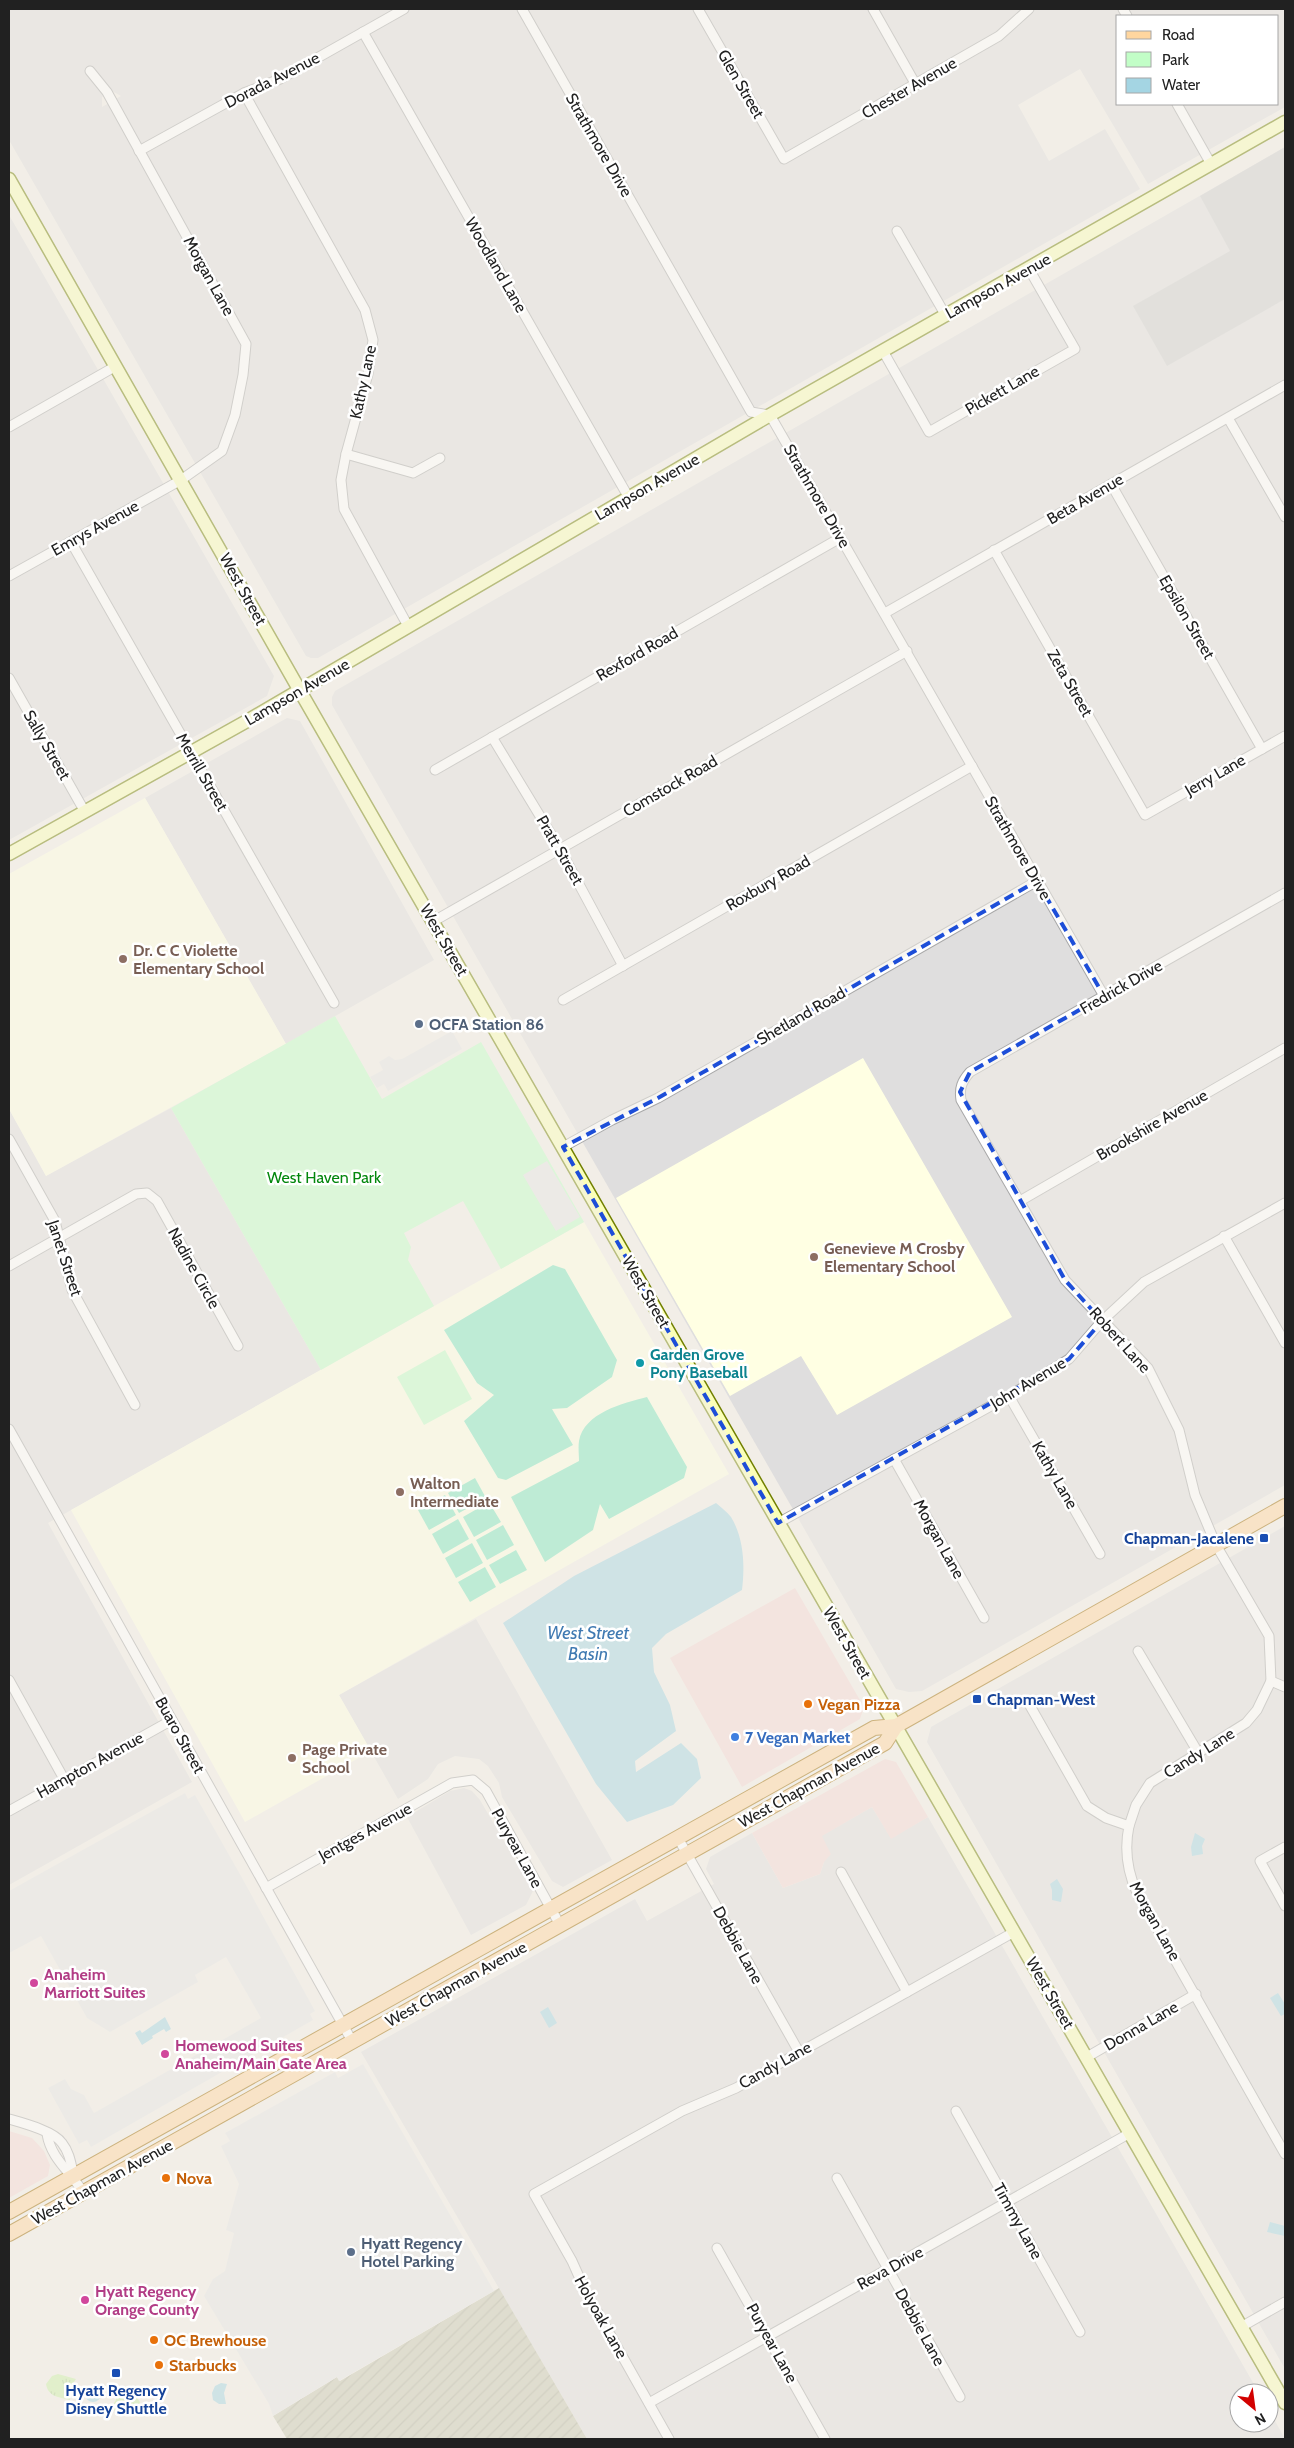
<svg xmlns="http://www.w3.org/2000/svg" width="1294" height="2448" font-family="Cabin,sans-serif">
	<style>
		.residential { fill: #dfdede; fill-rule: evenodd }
		.commercial { fill: #f4d7d5 }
		.education { fill: #ffffe3 }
		.religious { fill: #cfcfcf }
		.construction { fill: url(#construction-furrows) }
		.grass { fill: url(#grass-tufts) }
		.park { fill: #c2fec7 }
		.pitch { fill: #7fe7bf }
		.parking { fill: #e5e5e5 }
		.water { fill: #a4d5e3 }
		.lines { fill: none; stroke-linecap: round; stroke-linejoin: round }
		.street-casing { stroke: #a8a8a8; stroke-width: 11 }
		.secondary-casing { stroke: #728000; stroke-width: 15 }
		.primary-casing { stroke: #9e6a00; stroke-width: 16 }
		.street { stroke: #fff; stroke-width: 9 }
		.secondary { stroke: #fbffb8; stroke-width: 12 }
		.primary { stroke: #ffd69f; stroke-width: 14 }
		.marked { fill: none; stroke: #1d4ed8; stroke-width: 4; stroke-dasharray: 10 6; stroke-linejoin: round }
		.education-dot { fill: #8d6e63; stroke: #fff; stroke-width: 2 }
		.service-dot { fill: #5c6f8a; stroke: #fff; stroke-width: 2 }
		.culture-dot { fill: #0f9aa8; stroke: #fff; stroke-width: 2 }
		.transit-dot { fill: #1a4fb4; stroke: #fff; stroke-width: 2 }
		.food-dot { fill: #e8710a; stroke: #fff; stroke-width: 2 }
		.shop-dot { fill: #3f7fe0; stroke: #fff; stroke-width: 2 }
		.hotel-dot { fill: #d1479c; stroke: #fff; stroke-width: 2 }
		.labels { text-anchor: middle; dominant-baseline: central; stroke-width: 5; stroke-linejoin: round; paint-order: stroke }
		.street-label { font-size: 16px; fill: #212121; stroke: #fff }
		.education-label { font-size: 16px; font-weight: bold; fill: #785e54; stroke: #fff; text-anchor: start }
		.service-label { font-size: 16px; font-weight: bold; fill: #4e5e75; stroke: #fff; text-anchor: start }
		.park-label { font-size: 16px; fill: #03870d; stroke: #fff }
		.culture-label { font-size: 16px; font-weight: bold; fill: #0d838f; stroke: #fff; text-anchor: start }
		.transit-label { font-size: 16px; font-weight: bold; fill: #164399; stroke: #fff; text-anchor: end }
		.food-label { font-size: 16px; font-weight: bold; fill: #c56008; stroke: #fff; text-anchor: start }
		.shop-label { font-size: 16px; font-weight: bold; fill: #366cbe; stroke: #fff; text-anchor: start }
		.hotel-label { font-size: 16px; font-weight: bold; fill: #b23c85; stroke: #fff; text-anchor: start }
		.water-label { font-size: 18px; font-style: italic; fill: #407ab2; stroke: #fff }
	</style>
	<defs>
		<pattern id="construction-furrows" width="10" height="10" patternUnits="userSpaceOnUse" patternTransform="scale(1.25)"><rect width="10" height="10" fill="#c8c8b1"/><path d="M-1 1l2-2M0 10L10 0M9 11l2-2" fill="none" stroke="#acac98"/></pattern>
		<pattern id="grass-tufts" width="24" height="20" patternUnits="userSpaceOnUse" patternTransform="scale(1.25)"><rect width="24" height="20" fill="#ccf0a9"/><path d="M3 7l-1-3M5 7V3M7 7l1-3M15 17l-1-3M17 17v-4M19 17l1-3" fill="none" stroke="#afce91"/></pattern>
	</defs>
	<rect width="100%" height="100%" fill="#f2eee7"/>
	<g class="residential">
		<path d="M9,9H1285V107L1148,184L1080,69L1018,105L1049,161L1105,129L1140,189L318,658H311L306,656L9,140ZM1118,16H1278V104H1118ZM112,91L121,96L102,107V97Z"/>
		<polygon points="1285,147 1285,1485 922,1691 909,1692 896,1689 332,705 332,697 335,691"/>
		<polygon points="9,215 274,676 267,696 9,840"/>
		<polygon points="287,718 300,721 434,960 286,1044 145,798"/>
		<polygon points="171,1108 321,1370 48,1523 192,1782 9,1885 9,1109 46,1176"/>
		<polygon points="1285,1526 1285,2369 927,1742 931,1727"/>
		<polygon points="476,1619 612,1860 563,1887 552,1881 502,1797 499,1783 488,1766 479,1759 455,1756 438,1764 428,1779 398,1799 339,1695"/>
		<polygon points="464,1788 472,1791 480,1800 533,1891 526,1905 471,1935 407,1817 450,1791"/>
		<polygon points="872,1807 891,1838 928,1817 1259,2393 1239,2393 1239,2423 1269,2423 1269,2410 1285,2439 587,2439 361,2052 635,1899 647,1921 714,1884 706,1869 710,1857 752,1833 783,1888 820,1874 824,1862 821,1836"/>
	</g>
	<g class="commercial">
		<polygon points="795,1588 864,1707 860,1719 742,1787 670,1658"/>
		<polygon points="885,1759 896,1762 928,1817 891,1839 872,1807 822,1836 831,1854 824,1862 820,1874 783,1888 752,1833"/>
		<polygon points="9,2131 32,2138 44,2151 50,2165 48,2176 9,2198"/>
	</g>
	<g class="education">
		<polygon points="145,798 286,1044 46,1176 9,1109 9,874"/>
		<polygon points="863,1058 1012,1317 837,1415 801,1356 730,1396 616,1198"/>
		<polygon points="584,1222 729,1474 339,1695 371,1751 245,1822 71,1510"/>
	</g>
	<polygon class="religious" points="1285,147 1285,299 1167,366 1133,306 1230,251 1200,196"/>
	<polygon class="construction" points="499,2288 587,2439 287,2439 273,2416 337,2377 340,2381"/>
	<g class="grass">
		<path d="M58,2374L76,2379L70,2388V2400C59,2397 48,2397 46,2384L52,2376Z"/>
		<polygon points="116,2390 135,2395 140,2402 138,2410 130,2415 110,2409 116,2400"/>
	</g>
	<g class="park">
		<polygon points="335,1016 382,1099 481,1042 584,1222 501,1269 463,1201 404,1233 411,1247 408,1260 434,1306 321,1370 171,1108"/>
		<polygon points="445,1350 472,1399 424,1425 397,1377"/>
	</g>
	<g class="pitch">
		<polygon points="553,1265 565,1269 617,1360 612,1377 567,1408 552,1409 573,1445 506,1480 498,1478 464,1421 494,1395 477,1383 444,1330"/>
		<path d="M647,1397L687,1467L684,1478L609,1519L600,1504L593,1530L545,1562L511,1497L579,1461C579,1455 578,1447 579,1441C584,1413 623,1403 647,1397Z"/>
		<polygon points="475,1478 486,1498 459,1513 448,1493"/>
		<polygon points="445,1495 456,1515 429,1530 418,1510"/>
		<polygon points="489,1502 501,1522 474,1537 463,1517"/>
		<polygon points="458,1519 469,1539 443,1554 432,1534"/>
		<polygon points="503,1525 514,1545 487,1560 476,1540"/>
		<polygon points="472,1543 483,1563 456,1578 445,1558"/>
		<polygon points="516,1550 527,1570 500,1584 489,1565"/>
		<polygon points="485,1567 496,1587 470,1602 458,1582"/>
	</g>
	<g class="parking">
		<polygon points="452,1031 462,1049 388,1091 384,1084 377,1088 370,1077 383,1070 379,1062 389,1056 395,1060 402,1059"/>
		<polygon points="547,1161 580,1217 556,1231 523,1175"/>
		<polygon points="185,1793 188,1799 195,1795 241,1876 315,2011 310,2014 313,2020 91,2147 87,2140 79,2144 48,2088 65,2079 71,2089 84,2095 94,2113 261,2018 226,1957 195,1975 198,1982 110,2032 87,2018 41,1936 9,1953 9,1891"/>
		<polygon points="363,2064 494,2291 339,2381 337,2377 273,2416 269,2404 204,2296 213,2279 225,2271 234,2233 226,2230 239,2184 221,2146 230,2141 225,2133 335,2072 338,2078"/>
	</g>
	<g class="water">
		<path d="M716,1503C721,1507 727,1512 731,1517C744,1538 745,1566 742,1590L666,1634L652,1648L654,1672L670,1705L676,1731L635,1761L636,1772L681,1743L697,1759L701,1778L673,1805L627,1822L596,1784L503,1623L574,1576Z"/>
		<polygon points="1195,1833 1205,1839 1202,1846 1203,1854 1192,1856 1191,1847"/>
		<polygon points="1057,1879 1063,1889 1061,1902 1052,1900 1052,1890 1050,1884"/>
		<polygon points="1278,1993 1285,2004 1285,2014 1281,2016 1270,1998"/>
		<polygon points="548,2007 557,2023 549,2028 540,2012"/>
		<polygon points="165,2017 171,2029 166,2032 164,2029 152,2036 153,2038 142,2045 135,2033 140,2030 142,2033"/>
		<polygon points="1270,2222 1285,2226 1285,2236 1267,2232"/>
		<polygon points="221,2383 227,2384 224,2393 226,2404 219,2404 213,2400 212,2393 215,2386"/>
		<circle cx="93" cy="2394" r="8"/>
	</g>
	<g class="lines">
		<g class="street-casing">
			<g id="street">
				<polyline points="522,9 751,412 770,415 1104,996"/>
				<polyline points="698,9 784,159 999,36 1029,9"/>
				<polyline points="873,9 916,85"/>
				<polyline points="1123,9 1127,16"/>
				<polyline points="363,32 629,498"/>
				<polyline points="244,93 365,310 373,340 368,374 346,454 341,480 344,509 408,626"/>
				<polyline points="1177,104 1211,164"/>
				<polyline points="139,151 244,93 280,79 404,9"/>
				<polyline points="897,231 946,316"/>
				<polyline points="883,351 929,432 1075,349 1029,269"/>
				<polyline points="1228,418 1285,517"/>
				<polyline points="9,427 116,366"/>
				<polyline points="346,454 413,473 440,458"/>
				<polyline points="1111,484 1262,749"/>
				<polyline points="71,542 334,1003"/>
				<polyline points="994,550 1145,815 1285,736"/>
				<polyline points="9,576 181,480 222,451 235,415 243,375 246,344 107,92 90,71"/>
				<polyline points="885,613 1285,385"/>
				<polyline points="9,678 85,812"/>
				<polyline points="492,737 560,849 623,966"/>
				<polyline points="435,770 840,538"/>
				<path d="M1285,893L970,1072C962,1081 959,1088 961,1100L1065,1280L1148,1368L1179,1430L1195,1495L1216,1545L1269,1636L1271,1681L1285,1687"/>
				<polyline points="434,921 907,651"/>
				<polyline points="563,1000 972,766"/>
				<polyline points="9,1139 55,1221 72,1290 135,1405"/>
				<polyline points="563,1147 612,1120 658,1098 1037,881"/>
				<polyline points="1020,1201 1285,1048"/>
				<polyline points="1224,1236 1285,1343"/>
				<polyline points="9,1266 136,1194 147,1193 157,1201 238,1346"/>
				<polyline points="1009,1396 1100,1554"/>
				<polyline points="9,1429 352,2041"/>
				<polyline points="894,1459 984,1618"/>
				<polyline points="778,1523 1009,1396 1069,1359 1102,1321 1144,1282 1285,1203"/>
				<polyline points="1138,1651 1199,1754"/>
				<polyline points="9,1680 64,1779"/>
				<path d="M1029,1704L1087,1806L1106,1818L1129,1826C1124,1850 1127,1871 1137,1893L1285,2154"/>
				<polyline points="9,1811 172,1720"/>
				<polyline points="1129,1826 1136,1805 1150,1783 1246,1723 1257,1710 1271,1681"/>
				<polyline points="678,1838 799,2052"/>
				<polyline points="1285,1847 1260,1861 1285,1906"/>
				<polyline points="841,1872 907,1992"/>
				<polyline points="266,1888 452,1783 473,1780 486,1791 560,1925"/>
				<polyline points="1087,2057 1196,1994"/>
				<polyline points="956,2111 1080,2332"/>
				<path d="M9,2119C23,2123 54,2131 62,2143C70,2153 71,2165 74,2177"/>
				<path d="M47,2134C51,2159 71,2172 83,2192"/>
				<polyline points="837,2178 960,2397"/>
				<polyline points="717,2248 825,2439"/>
				<polyline points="1241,2327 1285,2302"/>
				<polyline points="649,2403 1130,2133"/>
				<polyline points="669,2439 585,2290 572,2261 534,2194 682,2111 736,2088 1014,1932"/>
			</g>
		</g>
		<g class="secondary-casing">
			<g id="secondary">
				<polyline points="9,179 300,691 1285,2403"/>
				<polyline points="9,854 247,721 770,415 1285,122"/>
			</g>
		</g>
		<g class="primary-casing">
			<g id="primary">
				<polyline points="9,2212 874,1728 896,1726"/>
				<polyline points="9,2234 844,1766 885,1743 896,1726 1285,1506"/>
			</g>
		</g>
		<use href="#street" class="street"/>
		<use href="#secondary" class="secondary"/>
		<use href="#primary" class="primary"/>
	</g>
	<path d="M0 0H1294V2448H0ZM1037,881L1104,996L970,1072L960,1092L1065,1280L1102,1321L1069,1359L778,1523L563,1147L658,1098Z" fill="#f2eee7" fill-opacity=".55" fill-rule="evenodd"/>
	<path class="marked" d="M1037,881L1104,996L970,1072L960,1092L1065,1280L1102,1321L1069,1359L778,1523L563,1147L658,1098Z"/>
	<g class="education-dot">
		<circle cx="123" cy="959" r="5"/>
		<circle cx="814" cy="1257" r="5"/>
		<circle cx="400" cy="1492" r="5"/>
		<circle cx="292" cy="1758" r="5"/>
	</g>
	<g class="service-dot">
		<circle cx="419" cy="1024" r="5"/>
		<circle cx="351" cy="2252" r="5"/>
	</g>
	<circle class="culture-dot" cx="640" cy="1363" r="5"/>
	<g class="transit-dot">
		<rect x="1259" y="1533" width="10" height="10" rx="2.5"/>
		<rect x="972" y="1694" width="10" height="10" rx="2.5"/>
		<rect x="111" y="2368" width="10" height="10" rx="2.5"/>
	</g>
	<g class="food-dot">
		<circle cx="808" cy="1704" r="5"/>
		<circle cx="166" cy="2178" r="5"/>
		<circle cx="154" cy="2340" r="5"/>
		<circle cx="159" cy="2365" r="5"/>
	</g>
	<circle class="shop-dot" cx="735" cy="1737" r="5"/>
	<g class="hotel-dot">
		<circle cx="34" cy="1983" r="5"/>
		<circle cx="165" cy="2054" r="5"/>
		<circle cx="85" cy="2300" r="5"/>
	</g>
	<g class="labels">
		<g class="street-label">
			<text transform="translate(272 80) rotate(-27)">Dorada Avenue</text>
			<text transform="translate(741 84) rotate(60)">Glen Street</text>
			<text transform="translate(909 88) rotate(-30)">Chester Avenue</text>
			<text transform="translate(599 145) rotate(60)">Strathmore Drive</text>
			<text transform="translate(496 265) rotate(60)">Woodland Lane</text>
			<text transform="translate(209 276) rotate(61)">Morgan Lane</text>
			<text transform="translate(998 286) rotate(-29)">Lampson Avenue</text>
			<text transform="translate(363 382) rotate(-78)">Kathy Lane</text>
			<text transform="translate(1002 390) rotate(-30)">Pickett Lane</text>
			<text transform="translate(647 487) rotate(-30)">Lampson Avenue</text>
			<text transform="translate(817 496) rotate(60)">Strathmore Drive</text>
			<text transform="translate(1085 499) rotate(-30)">Beta Avenue</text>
			<text transform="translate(95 528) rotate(-29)">Emrys Avenue</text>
			<text transform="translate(243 589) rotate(61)">West Street</text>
			<text transform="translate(1187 617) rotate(60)">Epsilon Street</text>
			<text transform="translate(637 654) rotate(-30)">Rexford Road</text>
			<text transform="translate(1070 683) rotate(60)">Zeta Street</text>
			<text transform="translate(297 692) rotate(-30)">Lampson Avenue</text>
			<text transform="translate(47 745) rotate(60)">Sally Street</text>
			<text transform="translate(202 772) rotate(60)">Merrill Street</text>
			<text transform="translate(1215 775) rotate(-30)">Jerry Lane</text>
			<text transform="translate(670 786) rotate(-30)">Comstock Road</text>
			<text transform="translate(1018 848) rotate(60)">Strathmore Drive</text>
			<text transform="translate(560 850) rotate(60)">Pratt Street</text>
			<text transform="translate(768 883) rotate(-30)">Roxbury Road</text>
			<text transform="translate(444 940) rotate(60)">West Street</text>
			<text transform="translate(1121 987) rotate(-30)">Fredrick Drive</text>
			<text transform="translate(801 1016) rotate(-30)">Shetland Road</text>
			<text transform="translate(1152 1125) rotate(-30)">Brookshire Avenue</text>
			<text transform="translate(65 1258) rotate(72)">Janet Street</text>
			<text transform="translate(194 1268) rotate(61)">Nadine Circle</text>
			<text transform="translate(646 1292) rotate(60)">West Street</text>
			<text transform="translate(1120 1340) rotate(48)">Robert Lane</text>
			<text transform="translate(1028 1383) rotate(-31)">John Avenue</text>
			<text transform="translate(1055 1475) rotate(60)">Kathy Lane</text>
			<text transform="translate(939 1539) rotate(61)">Morgan Lane</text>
			<text transform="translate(847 1643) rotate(60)">West Street</text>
			<text transform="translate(180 1735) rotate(61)">Buaro Street</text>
			<text transform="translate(1199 1753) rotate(-32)">Candy Lane</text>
			<text transform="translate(90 1765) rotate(-29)">Hampton Avenue</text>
			<text transform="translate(809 1785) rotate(-29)">West Chapman Avenue</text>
			<text transform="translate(365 1832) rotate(-29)">Jentges Avenue</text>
			<text transform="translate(517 1848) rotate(61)">Puryear Lane</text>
			<text transform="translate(1155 1921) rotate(61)">Morgan Lane</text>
			<text transform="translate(738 1945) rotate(61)">Debbie Lane</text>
			<text transform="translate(456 1984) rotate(-29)">West Chapman Avenue</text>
			<text transform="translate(1050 1993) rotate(60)">West Street</text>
			<text transform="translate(1141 2026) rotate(-30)">Donna Lane</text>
			<text transform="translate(775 2065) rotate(-29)">Candy Lane</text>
			<text transform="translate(102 2182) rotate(-29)">West Chapman Avenue</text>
			<text transform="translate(1018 2221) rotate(61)">Timmy Lane</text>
			<text transform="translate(890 2268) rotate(-29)">Reva Drive</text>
			<text transform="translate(601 2317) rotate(61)">Holyoak Lane</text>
			<text transform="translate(920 2327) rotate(61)">Debbie Lane</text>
			<text transform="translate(772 2343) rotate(61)">Puryear Lane</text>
		</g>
		<g class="education-label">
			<text x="133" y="950">Dr. C C Violette<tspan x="133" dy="18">Elementary School</tspan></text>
			<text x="824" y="1248">Genevieve M Crosby<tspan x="824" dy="18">Elementary School</tspan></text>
			<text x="410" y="1483">Walton<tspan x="410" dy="18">Intermediate</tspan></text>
			<text x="302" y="1749">Page Private<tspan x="302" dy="18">School</tspan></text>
		</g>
		<g class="service-label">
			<text x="429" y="1024">OCFA Station 86</text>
			<text x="361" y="2243">Hyatt Regency<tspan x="361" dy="18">Hotel Parking</tspan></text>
		</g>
		<g class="park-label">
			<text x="324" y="1177">West Haven Park</text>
		</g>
		<g class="culture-label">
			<text x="650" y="1354">Garden Grove<tspan x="650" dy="18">Pony Baseball</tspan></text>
		</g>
		<g class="transit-label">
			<text x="1254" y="1538">Chapman-Jacalene</text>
			<text x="987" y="1699" text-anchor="start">Chapman-West</text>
			<text x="116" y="2390" text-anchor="middle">Hyatt Regency<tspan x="116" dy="18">Disney Shuttle</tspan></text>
		</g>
		<g class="food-label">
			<text x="818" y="1704">Vegan Pizza</text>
			<text x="176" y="2178">Nova</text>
			<text x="164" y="2340">OC Brewhouse</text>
			<text x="169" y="2365">Starbucks</text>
		</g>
		<g class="shop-label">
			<text x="745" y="1737">7 Vegan Market</text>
		</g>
		<g class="hotel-label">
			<text x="44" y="1974">Anaheim<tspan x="44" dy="18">Marriott Suites</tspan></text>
			<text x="175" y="2045">Homewood Suites<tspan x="175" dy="18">Anaheim/Main Gate Area</tspan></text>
			<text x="95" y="2291">Hyatt Regency<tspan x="95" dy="18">Orange County</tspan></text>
		</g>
		<g class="water-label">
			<text x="588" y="1633">West Street<tspan x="588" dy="21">Basin</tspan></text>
		</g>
	</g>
	<rect width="1294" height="2448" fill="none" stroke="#212121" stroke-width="20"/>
	<rect x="1116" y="15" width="162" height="90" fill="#ffffff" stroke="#a6a6a6"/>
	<rect x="1126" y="31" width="25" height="8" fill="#ffd69f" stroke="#a6a6a6"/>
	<text x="1162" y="40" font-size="15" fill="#212121">Road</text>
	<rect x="1126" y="52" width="25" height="15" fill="#c2fec7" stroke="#a6a6a6"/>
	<text x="1162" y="65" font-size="15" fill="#212121">Park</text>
	<rect x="1126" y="78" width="25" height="15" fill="#a4d5e3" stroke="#a6a6a6"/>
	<text x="1162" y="90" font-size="15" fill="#212121">Water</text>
	<g transform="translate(1254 2408) rotate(151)"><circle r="24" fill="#ffffff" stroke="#a6a6a6"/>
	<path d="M0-4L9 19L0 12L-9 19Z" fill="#d20100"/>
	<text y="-8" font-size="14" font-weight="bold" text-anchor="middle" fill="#212121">N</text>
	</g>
</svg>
